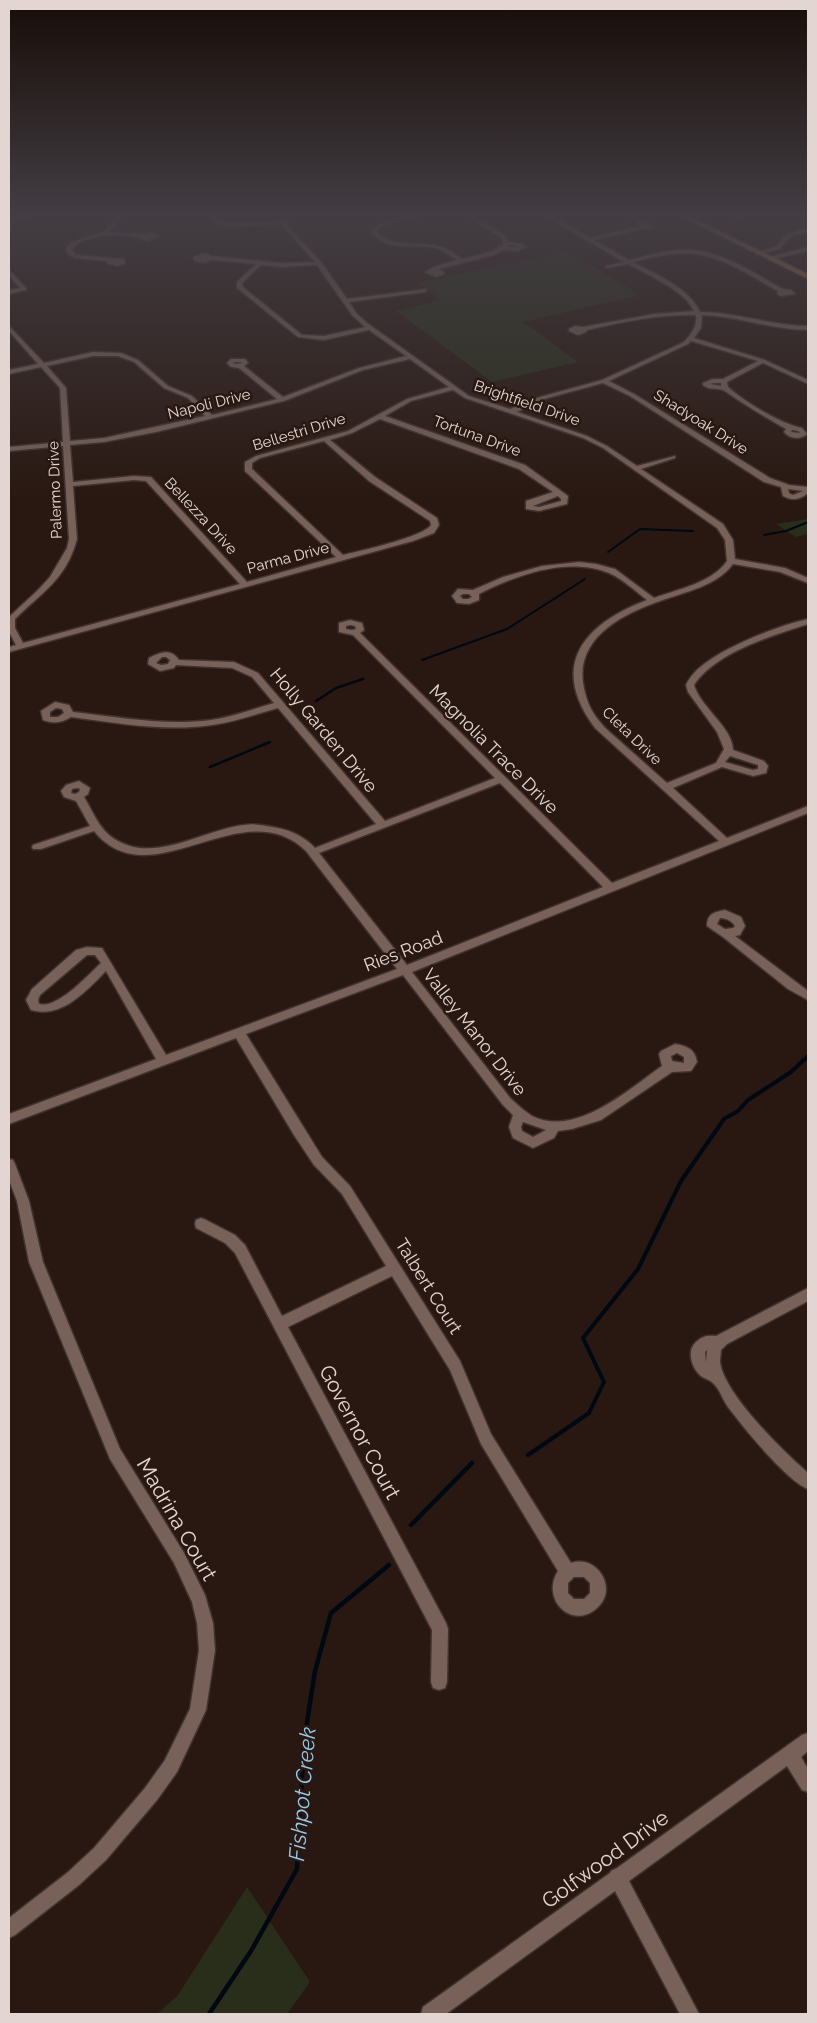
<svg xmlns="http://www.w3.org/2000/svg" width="817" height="2023" font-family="Raleway,sans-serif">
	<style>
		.green { fill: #282e1a }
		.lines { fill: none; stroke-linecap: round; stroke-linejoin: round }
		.stream-far3 { stroke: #000812; stroke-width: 2 }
		.stream-far2 { stroke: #000812; stroke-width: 2.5 }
		.stream-far1 { stroke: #000812; stroke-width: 4 }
		.stream { stroke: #000812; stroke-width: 4.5 }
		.minor-casing { stroke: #3f322f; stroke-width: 3 }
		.major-casing { stroke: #3f322f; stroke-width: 3 }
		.minor { fill: #776159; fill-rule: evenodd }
		.major { fill: #ae7643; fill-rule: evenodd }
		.labels { text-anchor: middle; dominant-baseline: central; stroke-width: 5; stroke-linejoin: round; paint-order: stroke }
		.far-street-label { font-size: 15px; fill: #e3d6d2; stroke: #291811 }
		.street-label { font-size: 18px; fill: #e3d6d2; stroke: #291811 }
		.near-street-label { font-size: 21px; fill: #e3d6d2; stroke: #291811 }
		.near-water-label { font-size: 22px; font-style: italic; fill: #93caea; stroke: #291811 }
	</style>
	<rect width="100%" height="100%" fill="#291811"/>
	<g class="green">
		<polygon points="568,251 640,295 523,322 578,362 492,382 396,311 441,300 417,283"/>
		<polygon points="808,519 808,534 796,537 776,524"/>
		<polygon points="247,1887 310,1982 287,2014 157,2014 178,1995"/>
	</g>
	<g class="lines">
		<g class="stream-far3">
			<polyline points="764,535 786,531 808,522"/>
			<polyline points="608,552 640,529 693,531"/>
			<polyline points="422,660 507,629 585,579"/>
		</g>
		<g class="stream-far2">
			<polyline points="316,701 336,688 363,679"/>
			<polyline points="210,767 270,742"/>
		</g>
		<polyline class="stream-far1" points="528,1455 589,1413 604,1382 583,1338 638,1269 681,1181 724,1119 738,1111 748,1100 791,1072 808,1056"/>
		<g class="stream">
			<polyline points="411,1525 472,1463"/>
			<polyline points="209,2014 251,1951 297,1869 304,1742 315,1671 331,1613 389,1565"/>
		</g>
		<g class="minor-casing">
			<g id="minor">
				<polygon points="31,214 40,214 9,224 9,220"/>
				<path d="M114,214H119L121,220L108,232L143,234L152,232L159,236L148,241C129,233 86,232 72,249L73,252L76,255L124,259L125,263L117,266L107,263V261L75,258L68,254L66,249L72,242L102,232L115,220Z"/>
				<path d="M208,214H214L222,222L229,223L282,221L286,214H291L287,219L288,226L321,262L347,299L427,289L425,292L349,302L356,313L367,323L469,396L510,409L540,397L602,380L684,342C692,333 697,327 696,315C659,314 622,322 587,330L586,332L578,335L569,331V329L575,326L583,327L654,314L694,311C684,290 648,275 628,264L606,268V266L624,262L542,214H549L590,238L639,226V223L624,214H631L657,228L638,230L594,240L629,260C650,255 672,248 694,250C727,254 755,274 783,289L791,290L795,294L780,296L777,293L778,291C752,277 724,257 694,254C674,252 653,257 633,262C656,275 689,287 700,312C737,312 772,326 808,326V330C772,330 738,316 702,315L701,328L694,338L765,360L808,380V384L806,383L763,363L727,382L728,387C745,402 781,424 802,428L807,434C800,440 790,439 784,432L786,429C765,417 745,405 725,391C718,387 710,391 703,385V383L713,379H723L758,361L691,341L688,344L609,381L634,394L770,478L789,485L808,487V493C800,500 792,501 783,496L781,487L764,482L630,396L603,383L544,399L517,412L587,436L607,446L637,466L675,456V458L641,469L723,524L733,540L735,559L785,568L808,578V583L780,572L733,564C717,586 685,592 660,601C622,614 573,639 584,688C586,700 592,713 600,722C606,730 615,736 622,743C637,756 652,770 667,783L716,763L724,749L717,732L688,692L686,685C688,681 691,676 695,672C717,649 777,626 808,619V624C772,636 716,652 694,685C701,708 733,728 733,750L764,761L768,766L766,773L753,776L722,767L673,788L727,838L808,806V813L412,972L511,1099C518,1105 524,1111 532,1116C576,1138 629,1089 662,1066L659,1054L661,1051L675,1044C687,1046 695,1049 697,1062L691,1071L672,1072L601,1120L572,1129L558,1131L554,1138L533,1148L513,1138L509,1127L513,1115L503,1105L403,975L246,1034L322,1157L350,1186L460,1361L491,1434L571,1563C597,1554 619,1589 597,1608C572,1631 540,1599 558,1571L481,1444L450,1370L392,1276L288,1327L446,1623L448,1629L447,1682L445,1688L439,1690L433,1688L431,1682L432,1630L235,1253L225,1243L196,1228L195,1224L196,1220L201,1218L206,1220L235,1235L245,1245L282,1316L386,1266L342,1194L314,1165L294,1135L236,1038L9,1124V1114L156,1059L106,971C86,991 62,1019 31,1010L26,1000L32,989L76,950L87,947L102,948L166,1055L397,969L306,851C242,789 151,901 94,831L41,849H33L32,847L33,845L90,826L76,801L64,797L61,791L66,785L79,781L90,788L88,794L84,797C92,810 98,826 109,835C150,868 200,830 244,825C255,823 267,826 278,828C292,831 305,837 315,848L376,824L278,708C256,714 234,722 212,725C165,732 117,723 71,717C62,723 53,724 43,720L41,711L55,702L69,705L73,712C118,717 165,726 211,720C232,717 253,709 274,703L252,677L232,668L176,665L174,668L160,671L148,664L149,658C160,652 171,648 179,660L234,662L258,673L385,821L495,778L353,635L339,632V623L350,620L362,623L364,630L360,633L612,883L719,841L595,728C548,665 584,624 647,600C635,591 623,579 609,573C568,556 516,575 479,594V600L469,604L457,603L452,596L458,589L473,590L503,577L542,566L579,562L596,564L615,569L654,598C678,589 712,583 727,561L725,540L717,528L603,448L583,438L465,398L453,390L411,401L385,416L525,465L568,496L567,504L539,511L526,509V501L553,492L519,469L380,419L352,433L330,440L375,477L437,518L439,525L434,533L413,541L9,652V647L16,645L9,632V617L38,590L50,577L67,548L69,539L63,446L9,451V447L63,442L60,388L41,367L9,374V370L38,364L9,331V326L44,363L93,352L121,353L138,360L168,386L192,396L212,415L277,399L239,368L231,367L227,363L231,359H245L248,363L244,366L283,397L359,368L406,356L369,330L324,340L298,337L237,288V282L256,264L211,260L206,263L195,261L193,258C198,254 206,252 212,256L282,263L315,262L283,227L282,224L229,227L218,224ZM261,265L282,267L317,265L352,315L365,327L324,336L302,335L243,287L242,283ZM93,356H118L134,362L164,388L188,398L205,416L104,438L70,441L66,388L47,366ZM410,359L449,387L407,399L348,431L256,456L245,462V471L336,557L247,582L151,477L134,476L73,482L70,445L104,442L156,432L284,401L363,370ZM235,362H241L242,363L235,364L233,363ZM714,383H721V386L710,384ZM792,430L798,431L800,433L791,432ZM324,441L369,481L430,521L431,525C423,537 360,551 343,555L252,469V463L260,458ZM134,480L146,481L240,584L23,643L15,628V619C42,592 66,580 77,539L73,486ZM788,489L803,491L793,495L789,493ZM558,496L561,499V501L539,507L533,506ZM463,594H469L472,597L468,599H463L460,596ZM350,625L355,626L356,629L352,630L346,629V626ZM162,657H166L170,660L168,664L161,665L156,663ZM56,708L62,709L64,713L58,717H50V712ZM730,756L758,765V769L753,770L725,762ZM500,783L603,887L407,965L319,853ZM78,788L80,789L79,792L75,794L71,793L72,789ZM87,955H95L101,963C88,975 58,1009 39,1004L38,1000L40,995ZM677,1053L684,1057V1063L672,1061L671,1056ZM523,1122L546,1130L533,1137L522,1131L521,1127ZM574,1577H584L590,1583V1593L584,1599H574L568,1593V1583Z"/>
				<path d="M412,214H428C412,220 389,216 377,232C392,249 418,241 438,246C447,248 455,254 462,259L490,252L503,245V240L500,237L464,214C474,214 505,232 509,242L522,244L526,247L518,251L504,250L494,255L439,269L444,272V274L436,277L425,272L434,267L457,260C450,256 444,250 436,248C413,243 388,253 371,232L382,222ZM509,245L518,246L519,247H507Z"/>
				<polygon points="683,214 696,214 681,217"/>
				<polygon points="728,214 747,214 747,216 739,219"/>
				<polygon points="808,228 808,232 791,236 779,249 758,255 755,253 775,247 787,234"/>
				<polygon points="808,247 808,251 769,260 766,258"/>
				<polygon points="9,270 26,288 26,290 9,294 9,290 20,288 9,275"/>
				<path d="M725,910L741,917L745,926L740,935L735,936L808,991V1000L788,989L723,937L707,926C707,914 714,912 725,910ZM720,918C726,918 732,921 735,926L733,928L725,929L717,924Z"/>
				<polygon points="9,1159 13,1160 15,1164 29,1201 43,1262 120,1449 184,1553 205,1595 213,1623 215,1650 206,1710 177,1772 157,1800 106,1860 79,1885 15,1935 9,1938 9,1918 67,1873 94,1848 145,1788 165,1760 190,1709 199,1650 197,1623 192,1602 174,1563 110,1459 29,1262 17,1201 9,1180"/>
				<path d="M808,1288V1301L727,1344L721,1350C721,1354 720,1358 720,1362C724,1394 784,1452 808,1473V1489C786,1480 743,1427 728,1407C723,1400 720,1390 714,1384C711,1380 705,1379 701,1376C692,1369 686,1351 696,1342C703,1336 707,1335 716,1336ZM707,1350L706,1362L705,1352Z"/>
				<polygon points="808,1733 808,1751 801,1757 808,1769 808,1792 802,1790 787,1766 629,1881 699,2014 680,2014 615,1891 446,2014 421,2014 423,2007 610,1873 611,1871 617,1868 802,1735"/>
			</g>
		</g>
		<g class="major-casing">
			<polygon id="major" points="676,214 685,214 808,274 808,279"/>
		</g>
		<use href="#minor" class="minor"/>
		<use href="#major" class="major"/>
	</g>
	<linearGradient id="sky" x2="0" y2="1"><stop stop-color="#170d09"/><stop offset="0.43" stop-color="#433d43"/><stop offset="1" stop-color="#433d43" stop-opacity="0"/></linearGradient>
	<rect width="817" height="498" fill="url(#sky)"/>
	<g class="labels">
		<g class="far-street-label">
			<text transform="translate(527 403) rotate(19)">Brightfield Drive</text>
			<text transform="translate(209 404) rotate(-14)">Napoli Drive</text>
			<text transform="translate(701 422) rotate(32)">Shadyoak Drive</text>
			<text transform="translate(299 432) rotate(-17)">Bellestri Drive</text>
			<text transform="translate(477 436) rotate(20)">Tortuna Drive</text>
			<text transform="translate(55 490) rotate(-92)">Palermo Drive</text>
			<text transform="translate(201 516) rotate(47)">Bellezza Drive</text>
			<text transform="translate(288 558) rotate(-15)">Parma Drive</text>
			<text transform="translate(632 736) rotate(44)">Cleta Drive</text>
		</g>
		<g class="street-label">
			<text transform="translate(324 730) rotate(50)">Holly Garden Drive</text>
			<text transform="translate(494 749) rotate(45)">Magnolia Trace Drive</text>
			<text transform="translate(403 951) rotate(-21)">Ries Road</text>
			<text transform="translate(475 1032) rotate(52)">Valley Manor Drive</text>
			<text transform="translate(429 1286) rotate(58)">Talbert Court</text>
		</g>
		<g class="near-street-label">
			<text transform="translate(360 1432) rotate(62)">Governor Court</text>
			<text transform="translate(177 1519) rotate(60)">Madrina Court</text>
			<text transform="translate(605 1859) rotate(-36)">Golfwood Drive</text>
		</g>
		<g class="near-water-label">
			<text transform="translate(302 1794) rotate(-85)">Fishpot Creek</text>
		</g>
	</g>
	<rect width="817" height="2023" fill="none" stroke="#e3d6d2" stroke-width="20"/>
</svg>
